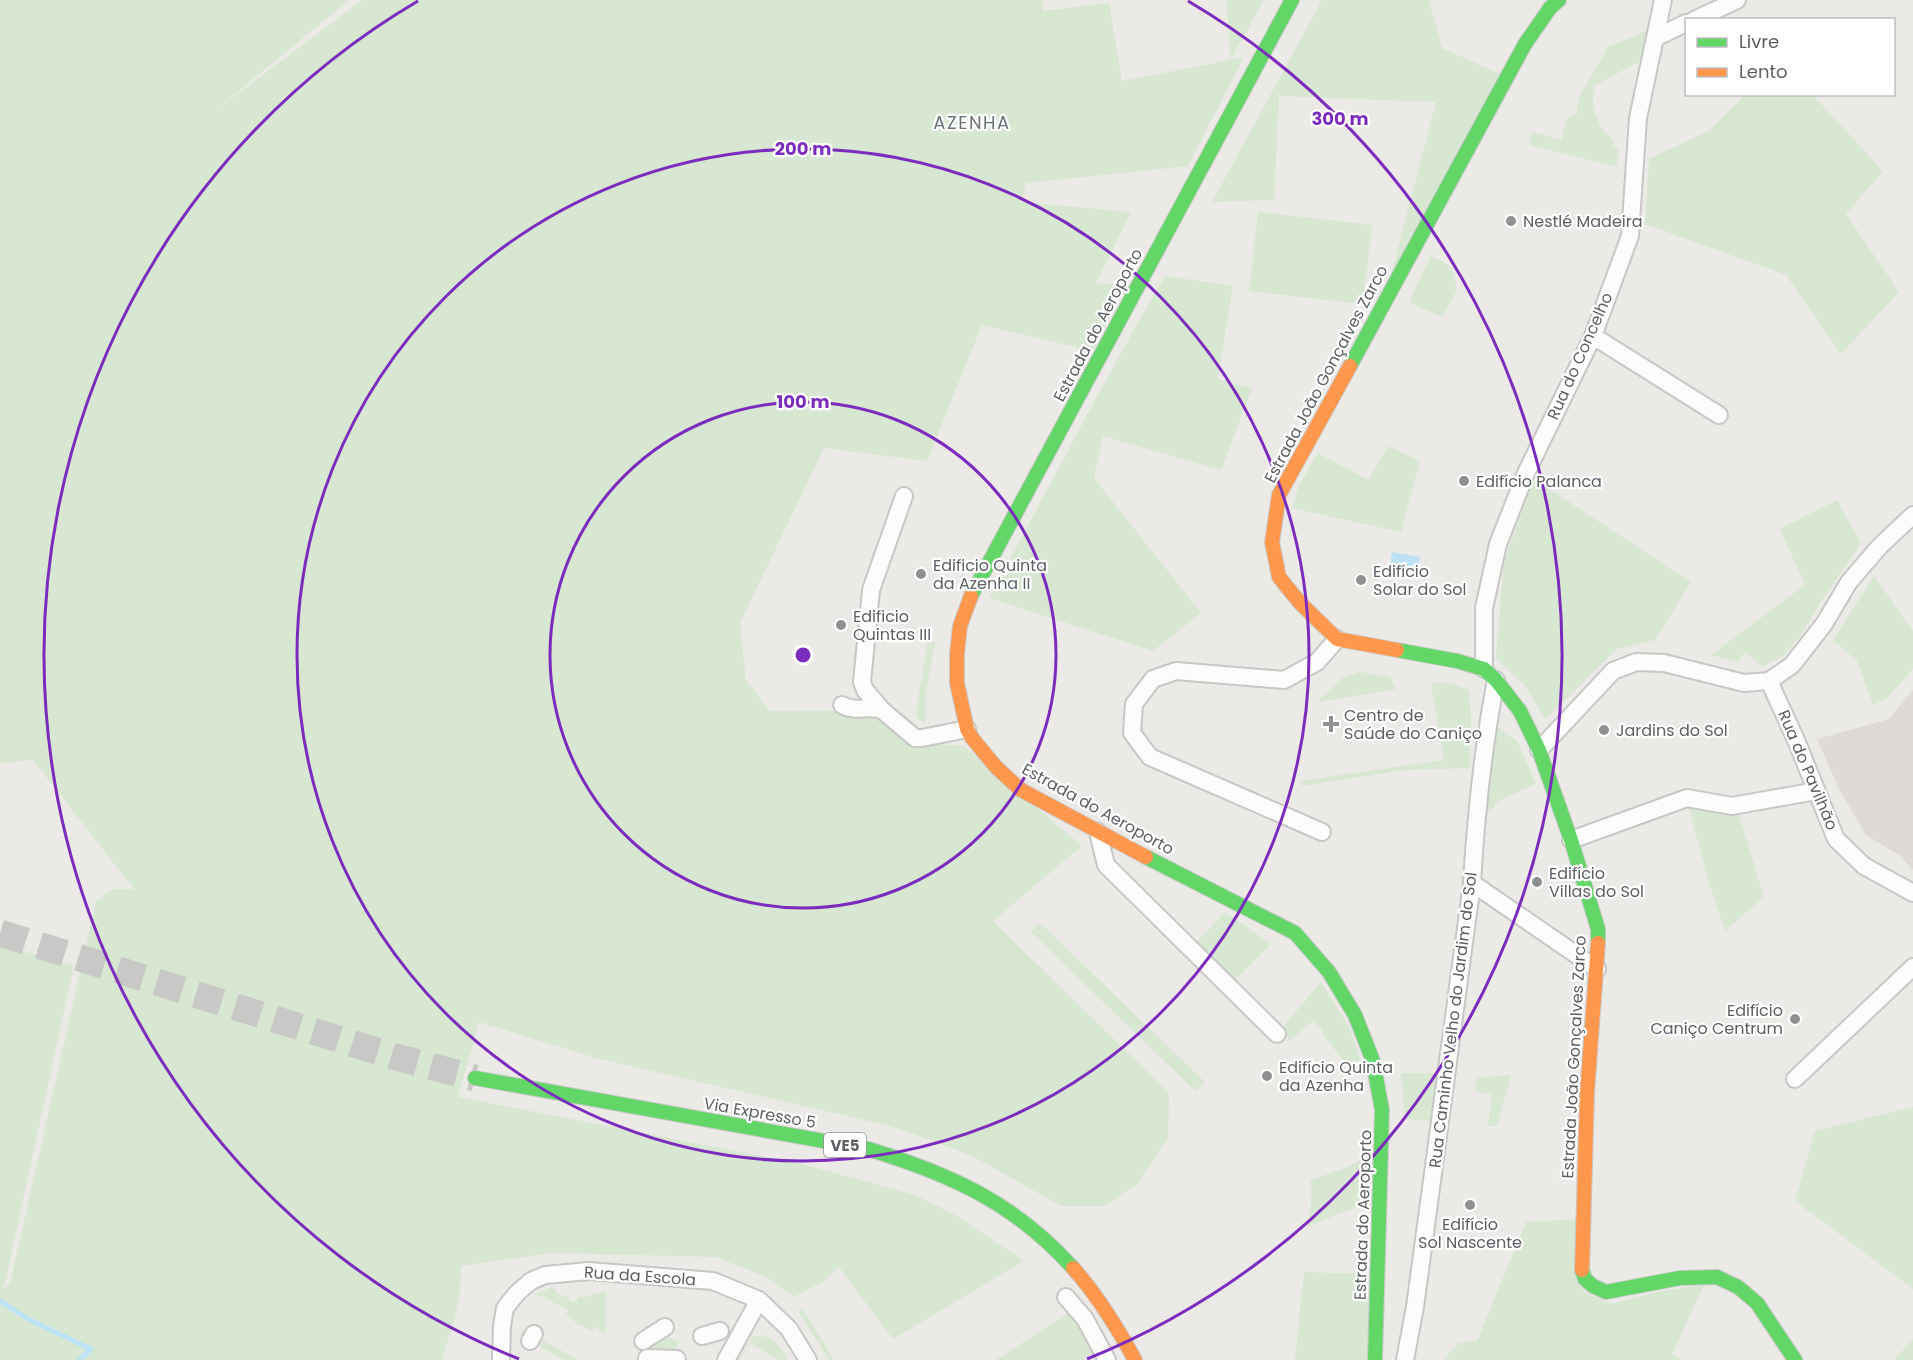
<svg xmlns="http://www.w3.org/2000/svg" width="1913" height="1360" font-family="Poppins,sans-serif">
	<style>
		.education { fill: #dedad6 }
		.green { fill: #d7e7d2 }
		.water { fill: #bce2f4 }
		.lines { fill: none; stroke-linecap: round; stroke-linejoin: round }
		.stream { stroke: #bce2f4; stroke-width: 5 }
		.primary-tunnel { stroke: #c8c8c6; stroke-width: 27; stroke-dasharray: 27 14; stroke-linecap: butt }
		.street-casing { stroke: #c7c7c7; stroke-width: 20 }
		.fast-casing { stroke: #c8c8c8; stroke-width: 16 }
		.slow-casing { stroke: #c8c8c8; stroke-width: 16 }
		.street { stroke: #fcfcfb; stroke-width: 16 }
		.fast { stroke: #63d668; stroke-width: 14 }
		.slow { stroke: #ff974d; stroke-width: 14 }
		.ring { fill: none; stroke: #7b2cbf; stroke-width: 3 }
		.poi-dot { fill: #8e9092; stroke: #fff; stroke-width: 2 }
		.labels { text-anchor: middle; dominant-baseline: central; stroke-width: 4.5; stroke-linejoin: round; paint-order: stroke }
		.shield { fill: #fff; stroke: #8d9092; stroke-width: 1.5 }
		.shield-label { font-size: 15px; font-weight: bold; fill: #5c6064 }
		.poi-label { font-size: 16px; fill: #5c6064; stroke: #fff; text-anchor: start }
		.street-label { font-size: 16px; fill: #5c6064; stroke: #fff }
		.neighbourhood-label { font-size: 18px; letter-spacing: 1.5px; fill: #6d7276; stroke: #fff }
		.centre { fill: #7b2cbf; stroke: #fff; stroke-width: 3 }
		.ring-label { font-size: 18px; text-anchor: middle; font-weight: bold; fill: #7b2cbf; stroke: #fff; stroke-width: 4.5; stroke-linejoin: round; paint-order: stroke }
	</style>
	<rect width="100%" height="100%" fill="#eceae6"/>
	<polygon class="education" points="1913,690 1913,870 1899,855 1866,835 1840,791 1817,739 1889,719"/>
	<g class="green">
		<path d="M0,0H349L211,114L362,0H1043L1042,11L1109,3L1122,81L1231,60L1226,0H1264L1231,59L1244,57L1188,166L1026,183L1022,202L1131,212L1096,283L1126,285L1093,351L982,325L927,461L824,448L740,623L746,680L770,711L885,710L925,743L964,746L1082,846L993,921L1169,1093L1168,1138L1138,1183L1105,1206H1061L972,1156L923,1137L882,1124L596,1058L479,1022L458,1097L798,1163L915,1195L954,1214L1024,1261L893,1339L839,1267L824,1281L794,1297L766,1277L716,1257L551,1253L461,1266C462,1299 452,1329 442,1360H0V945L74,965L4,1288L8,1285L11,1280L96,901L114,889H134L33,760L0,763Z"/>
		<polygon points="1322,0 1429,0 1442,48 1500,74 1391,276 1436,102 1279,96 1274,200 1212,202"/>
		<polygon points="1648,30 1640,61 1594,86 1593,106 1600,126 1613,140 1613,145 1618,150 1617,167 1529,145 1532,132 1561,140 1568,117 1577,113 1578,99 1608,47"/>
		<polygon points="1743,95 1813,95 1883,171 1846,214 1899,292 1841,354 1786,275 1645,224 1649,159 1710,130 1739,101"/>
		<polygon points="1258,212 1372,225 1363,304 1249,291"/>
		<path d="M1431,256C1454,267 1452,266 1457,290L1442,317L1409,302Z"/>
		<path d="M1165,276L1233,286L1218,379L1252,388L1221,470L1103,436L1094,478L1201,613L1153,651L989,598C1048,490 1103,381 1165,276Z"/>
		<polygon points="1388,446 1420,461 1401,532 1292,508 1300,483 1318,453 1368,480"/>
		<polygon points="1534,479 1691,582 1655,640 1617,649 1545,720 1527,688 1496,658 1504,561"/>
		<polygon points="1837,500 1861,544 1822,600 1802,633 1784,655 1762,667 1746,652 1737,662 1711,655 1805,585 1780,529"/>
		<polygon points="1874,576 1913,631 1913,669 1888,697 1873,705 1857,661 1833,640"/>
		<polygon points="928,641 935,642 926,693 926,723 919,720 916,713"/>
		<polygon points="1360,672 1390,677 1396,689 1317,702 1342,678"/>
		<polygon points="1431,683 1451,683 1469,690 1471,717 1470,768 1404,770 1302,786 1301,781 1444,760"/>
		<polygon points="1496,726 1517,741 1536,784 1500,800 1486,814"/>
		<polygon points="1688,804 1739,815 1764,897 1725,931 1709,884"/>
		<polygon points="1225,912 1271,944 1236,979 1196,943"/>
		<polygon points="1040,923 1205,1082 1195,1091 1030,931"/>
		<polygon points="1321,982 1349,1027 1361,1061 1347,1065 1324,1036 1323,1030 1313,1021 1290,1040 1281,1029"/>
		<polygon points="1401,1073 1444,1073 1439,1121 1405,1119"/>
		<polygon points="1511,1075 1497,1126 1488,1126 1492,1095 1475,1091 1476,1078"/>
		<polygon points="1913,1107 1913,1289 1795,1201 1815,1131"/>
		<polygon points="1368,1156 1367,1203 1308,1226 1312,1191 1310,1180 1343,1169"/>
		<polygon points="1582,1219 1583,1292 1612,1304 1661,1291 1704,1285 1672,1354 1681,1360 1443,1360 1459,1343 1477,1341 1526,1222"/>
		<polygon points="1304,1272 1373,1274 1369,1360 1295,1360"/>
		<path d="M552,1287L560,1295L569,1297V1301H577L578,1297C588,1298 596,1292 606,1292V1335L595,1327L591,1331L582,1326L581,1327L566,1314L568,1310L567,1309L554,1303L543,1295L541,1298L535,1294Z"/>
		<polygon points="802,1308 805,1312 834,1360 829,1360 798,1311"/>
		<polygon points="1071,1311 1097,1350 1082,1360 996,1360"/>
		<polygon points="645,1325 679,1342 668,1360 651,1360"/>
		<polygon points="523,1329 578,1360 564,1360 520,1336"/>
		<polygon points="753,1336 770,1337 785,1353 787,1360 779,1360 750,1343 740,1360 738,1360"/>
		<polygon points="1913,1339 1913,1360 1894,1360"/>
	</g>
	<polygon class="water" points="1392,552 1420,557 1417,571 1390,566"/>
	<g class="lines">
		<polyline class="stream" points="0,1301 28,1319 91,1349 79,1360"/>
		<polyline class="primary-tunnel" points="0,933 396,1057 475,1078"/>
		<g class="street-casing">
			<g id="street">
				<polyline points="1694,20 1737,0"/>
				<polyline points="1657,37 1686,23"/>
				<polyline points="1593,336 1719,415"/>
				<polyline points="1484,669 1484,608 1498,544 1526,473 1593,336 1630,236 1638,118 1663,0"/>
				<polyline points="1769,681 1796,740 1836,839 1864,866 1913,893"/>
				<path d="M842,705C855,713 868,705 882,710L915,738H922L967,729"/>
				<polyline points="882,710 865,690 862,682 871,590 904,496"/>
				<polyline points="1539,750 1613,671 1636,662 1664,663 1744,683 1769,681 1792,665 1824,624 1849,582 1880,546 1913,515"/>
				<polyline points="1098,832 1106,865 1277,1034"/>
				<polyline points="1322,832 1150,757 1132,733 1134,704 1153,679 1176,671 1284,680 1317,662 1337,639"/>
				<polyline points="1571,840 1687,798 1732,806 1816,791"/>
				<polyline points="1472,883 1597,969"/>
				<polyline points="1795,1079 1913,967"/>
				<polyline points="1066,1297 1085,1319 1107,1360"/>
				<polyline points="702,1336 720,1331"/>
				<polyline points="530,1341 534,1334"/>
				<polyline points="643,1341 665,1327"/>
				<polyline points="647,1358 677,1359"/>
				<polyline points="501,1360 502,1326 505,1308 517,1293 531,1281 545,1275 589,1271 713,1281 759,1300 789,1329 808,1360"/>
				<polyline points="726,1360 759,1300"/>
				<path d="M1405,1360L1415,1307L1472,883C1476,815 1483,747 1496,680"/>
			</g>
		</g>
		<g class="fast-casing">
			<g id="fast">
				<polyline points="1350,366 1525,44 1550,8 1559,0"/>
				<polyline points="971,596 1292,0"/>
				<polyline points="1397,650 1457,661 1484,669 1496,680 1520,711 1539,750 1571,840 1598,929 1598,943"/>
				<polyline points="1146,857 1295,933 1329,972 1355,1015 1373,1061 1382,1110 1375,1360"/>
				<path d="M475,1078L868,1149C950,1174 1015,1203 1073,1268"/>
				<polyline points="1582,1270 1585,1279 1593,1286 1606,1292 1680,1278 1717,1277 1738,1287 1757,1303 1795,1360"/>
			</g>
		</g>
		<g class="slow-casing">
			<g id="slow">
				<polyline points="1350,366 1279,495 1272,542 1279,577 1300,603 1337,639 1397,650"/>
				<polyline points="971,596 960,626 957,654 957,683 967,729 972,738 996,767 1021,790 1146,857"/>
				<path d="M1073,1268C1098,1296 1117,1327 1135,1360"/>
				<polyline points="1582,1270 1587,1094 1598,943"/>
			</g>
		</g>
		<use href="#street" class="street"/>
		<use href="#fast" class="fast"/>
		<use href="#slow" class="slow"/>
	</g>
	<g class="ring">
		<circle cx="803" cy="655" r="253"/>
		<circle cx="803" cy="655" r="506"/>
		<path d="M519 1359A759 759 0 0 1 418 1M1188 1A759 759 0 0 1 1087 1359"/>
	</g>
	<g class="poi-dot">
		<circle cx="1511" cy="221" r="6"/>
		<circle cx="1464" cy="481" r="6"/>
		<circle cx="921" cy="574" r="6"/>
		<circle cx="1361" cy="580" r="6"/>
		<circle cx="841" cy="625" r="6"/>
		<path d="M1328 715h6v6h6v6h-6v6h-6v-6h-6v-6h6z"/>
		<circle cx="1604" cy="730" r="6"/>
		<circle cx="1537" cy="882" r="6"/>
		<circle cx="1795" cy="1019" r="6"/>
		<circle cx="1267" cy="1076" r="6"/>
		<circle cx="1470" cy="1205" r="6"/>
	</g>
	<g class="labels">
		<rect class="shield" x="824" y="1133" width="42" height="24" rx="4.5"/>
		<g class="shield-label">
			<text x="845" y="1145">VE5</text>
		</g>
		<g class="poi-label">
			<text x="1523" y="221">Nestlé Madeira</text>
			<text x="1476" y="481">Edifício Palanca</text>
			<text x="933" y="565">Edificio Quinta<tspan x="933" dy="18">da Azenha II</tspan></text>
			<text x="1373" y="571">Edifício<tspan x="1373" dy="18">Solar do Sol</tspan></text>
			<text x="853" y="616">Edificio<tspan x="853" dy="18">Quintas III</tspan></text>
			<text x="1344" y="715">Centro de<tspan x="1344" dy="18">Saúde do Caniço</tspan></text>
			<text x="1616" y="730">Jardins do Sol</text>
			<text x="1549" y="873">Edifício<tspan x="1549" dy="18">Villas do Sol</tspan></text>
			<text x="1783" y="1010" text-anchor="end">Edifício<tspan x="1783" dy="18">Caniço Centrum</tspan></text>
			<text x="1279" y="1067">Edifício Quinta<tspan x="1279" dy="18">da Azenha</tspan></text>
			<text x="1470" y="1224" text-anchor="middle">Edifício<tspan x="1470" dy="18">Sol Nascente</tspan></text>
		</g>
		<g class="street-label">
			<text transform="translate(1098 325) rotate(-62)">Estrada do Aeroporto</text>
			<text transform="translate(1580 356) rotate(-66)">Rua do Concelho</text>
			<text transform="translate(1326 374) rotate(-62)">Estrada João Gonçalves Zarco</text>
			<text transform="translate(1808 770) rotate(67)">Rua do Pavilhão</text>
			<text transform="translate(1098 809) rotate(29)">Estrada do Aeroporto</text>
			<text transform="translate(1453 1020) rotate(-83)">Rua Caminho Velho do Jardim do Sol</text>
			<text transform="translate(1574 1057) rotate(-87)">Estrada João Gonçalves Zarco</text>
			<text transform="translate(760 1113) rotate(10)">Via Expresso 5</text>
			<text transform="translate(1363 1215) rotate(-88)">Estrada do Aeroporto</text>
			<text transform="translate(640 1276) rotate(4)">Rua da Escola</text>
		</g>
		<g class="neighbourhood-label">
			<text x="972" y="122">AZENHA</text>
		</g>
	</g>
	<circle cx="803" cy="655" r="9" class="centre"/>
	<g class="ring-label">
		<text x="1340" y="125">300 m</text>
		<text x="803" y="155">200 m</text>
		<text x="803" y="408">100 m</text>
	</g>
	<rect x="1685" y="18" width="210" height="78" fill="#ffffff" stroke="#bebfc1" stroke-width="1.5"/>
	<rect x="1697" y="38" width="30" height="9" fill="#63d668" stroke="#bebfc1" stroke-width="1.5"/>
	<text x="1739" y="48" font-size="18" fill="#5c6064">Livre</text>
	<rect x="1697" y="68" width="30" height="9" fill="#ff974d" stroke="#bebfc1" stroke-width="1.5"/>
	<text x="1739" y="78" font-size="18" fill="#5c6064">Lento</text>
</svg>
